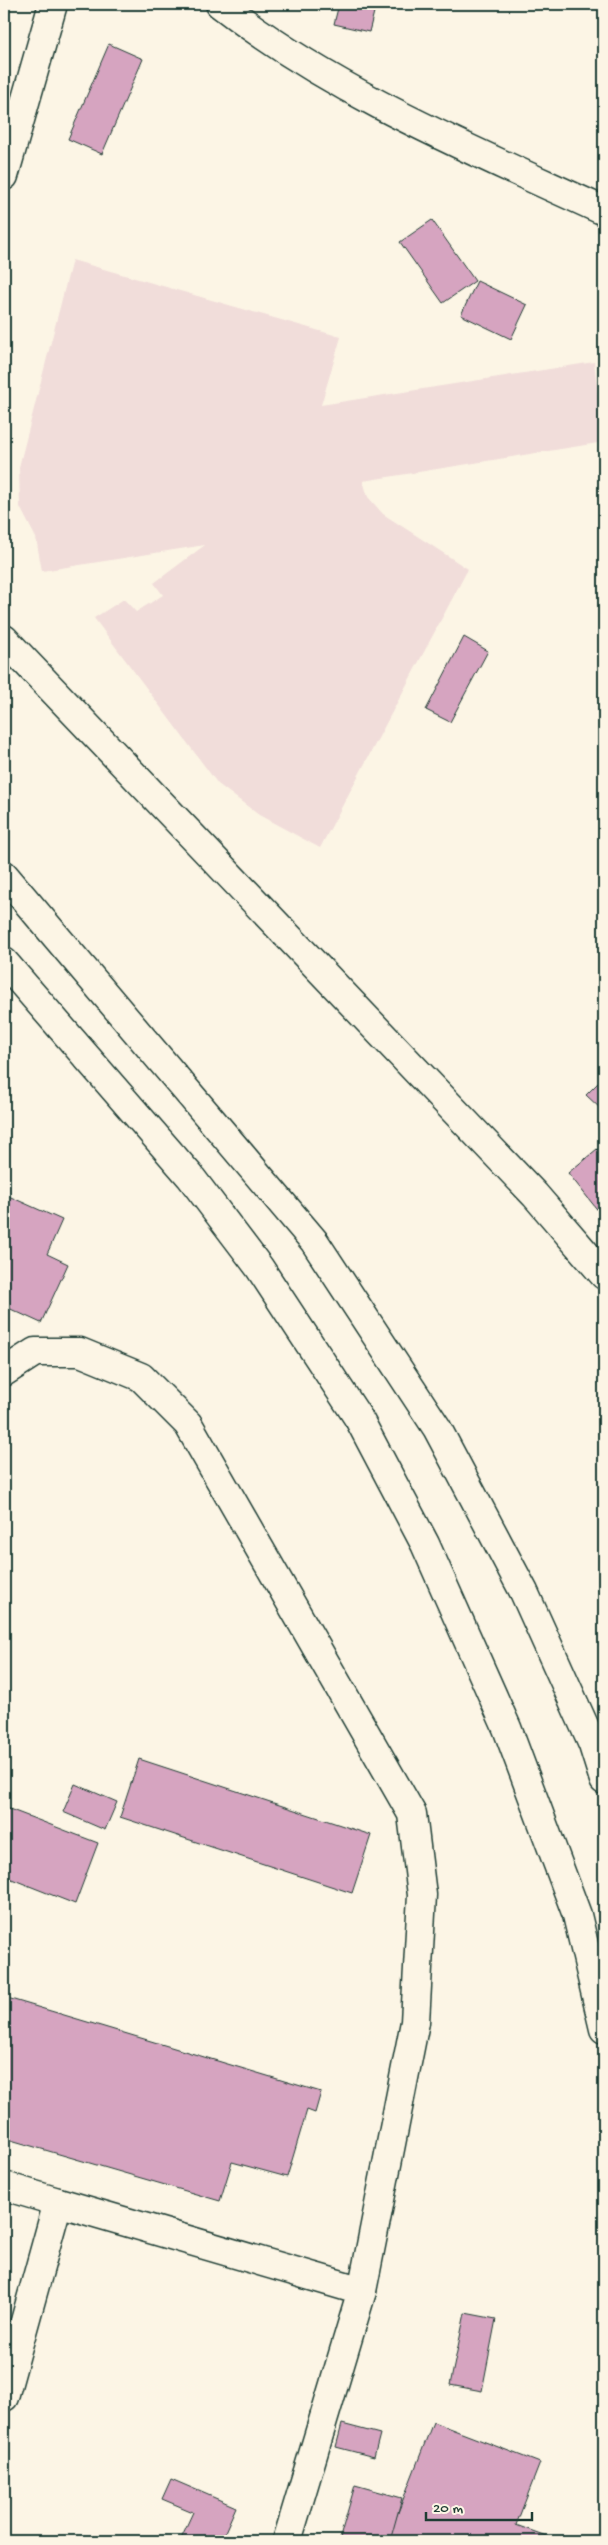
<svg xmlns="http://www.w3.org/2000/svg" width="608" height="2545" font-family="'Gochi Hand',sans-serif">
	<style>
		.built { fill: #f1ddda }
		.building { fill: #d6a4c0; stroke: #1f3d34 }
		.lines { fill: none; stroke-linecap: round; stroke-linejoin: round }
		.minor-casing { stroke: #1f3d34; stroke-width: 31 }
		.major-casing { stroke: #1f3d34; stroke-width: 31 }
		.highway-casing { stroke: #1f3d34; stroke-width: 31 }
		.minor { stroke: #fcf5e5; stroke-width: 28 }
		.major { stroke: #fcf5e5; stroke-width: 28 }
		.highway { stroke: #fcf5e5; stroke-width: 28 }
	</style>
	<rect width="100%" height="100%" fill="#fcf5e5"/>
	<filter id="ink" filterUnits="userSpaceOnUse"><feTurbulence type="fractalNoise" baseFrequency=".02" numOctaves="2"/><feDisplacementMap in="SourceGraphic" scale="10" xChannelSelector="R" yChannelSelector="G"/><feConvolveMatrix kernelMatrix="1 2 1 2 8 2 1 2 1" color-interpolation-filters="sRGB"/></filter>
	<g filter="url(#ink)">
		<polygon class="built" points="72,260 341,337 321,405 594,362 604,442 363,481 368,497 383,514 468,569 320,848 259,815 218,784 94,618 124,599 136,612 163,595 154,583 205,545 42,571 36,538 20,507 19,467"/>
		<g class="building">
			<polygon points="339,4 376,4 369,32 334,24"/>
			<polygon points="109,44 143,59 102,154 68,139"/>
			<polygon points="432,220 475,281 443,303 400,242"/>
			<polygon points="477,281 527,305 511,339 461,315"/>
			<polygon points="464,637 488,651 450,722 426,710"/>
			<polygon points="604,1077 604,1106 601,1109 586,1095"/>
			<polygon points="597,1149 604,1157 604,1218 568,1173"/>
			<polygon points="4,1194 62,1220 47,1254 68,1264 41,1323 4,1306"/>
			<polygon points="139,1759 371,1835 352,1893 120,1817"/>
			<polygon points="75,1784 117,1802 105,1830 63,1812"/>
			<polygon points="4,1807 98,1843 75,1904 4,1876"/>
			<polygon points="4,1997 321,2092 315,2113 307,2110 287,2177 232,2162 220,2201 4,2138"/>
			<polygon points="465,2313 496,2319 482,2391 450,2385"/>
			<polygon points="433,2422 540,2463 516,2525 549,2537 547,2541 387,2541"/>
			<polygon points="342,2424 380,2434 374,2457 336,2447"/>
			<polygon points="171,2479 236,2507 221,2541 188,2541 181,2538 193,2512 162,2499"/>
			<polygon points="355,2485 402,2498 390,2541 339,2541"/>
		</g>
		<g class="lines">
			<g class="minor-casing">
				<g id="minor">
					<path d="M220,4C336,94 472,150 604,211"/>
					<polyline points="4,639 535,1195 604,1275"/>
					<polyline points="4,1372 35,1352 80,1352 141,1377 188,1424 412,1814 422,1895 415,2022 362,2291"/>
					<polyline points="4,2186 58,2202 4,2397"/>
					<polyline points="58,2202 362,2291 287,2541"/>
				</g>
			</g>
			<g class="major-casing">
				<polyline id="major" points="4,176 53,4"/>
			</g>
			<g class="highway-casing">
				<g id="highway">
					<polyline points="4,875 314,1241 437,1428 524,1592 593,1745 604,1780"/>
					<polyline points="4,962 190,1176 259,1267 359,1419 425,1544 507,1728 577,1915 604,2029"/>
				</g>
			</g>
			<use href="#minor" class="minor"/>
			<use href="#major" class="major"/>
			<use href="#highway" class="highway"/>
		</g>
	</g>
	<rect width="608" height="2545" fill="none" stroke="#fcf5e5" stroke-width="20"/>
	<rect x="10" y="10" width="588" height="2525" fill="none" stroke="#1f3d34" stroke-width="2" filter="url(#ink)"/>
	<path d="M426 2512v8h106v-8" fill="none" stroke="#1f3d34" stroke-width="2.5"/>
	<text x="433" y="2512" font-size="15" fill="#1f3d34" stroke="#fcf5e5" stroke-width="4" paint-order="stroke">20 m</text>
</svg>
